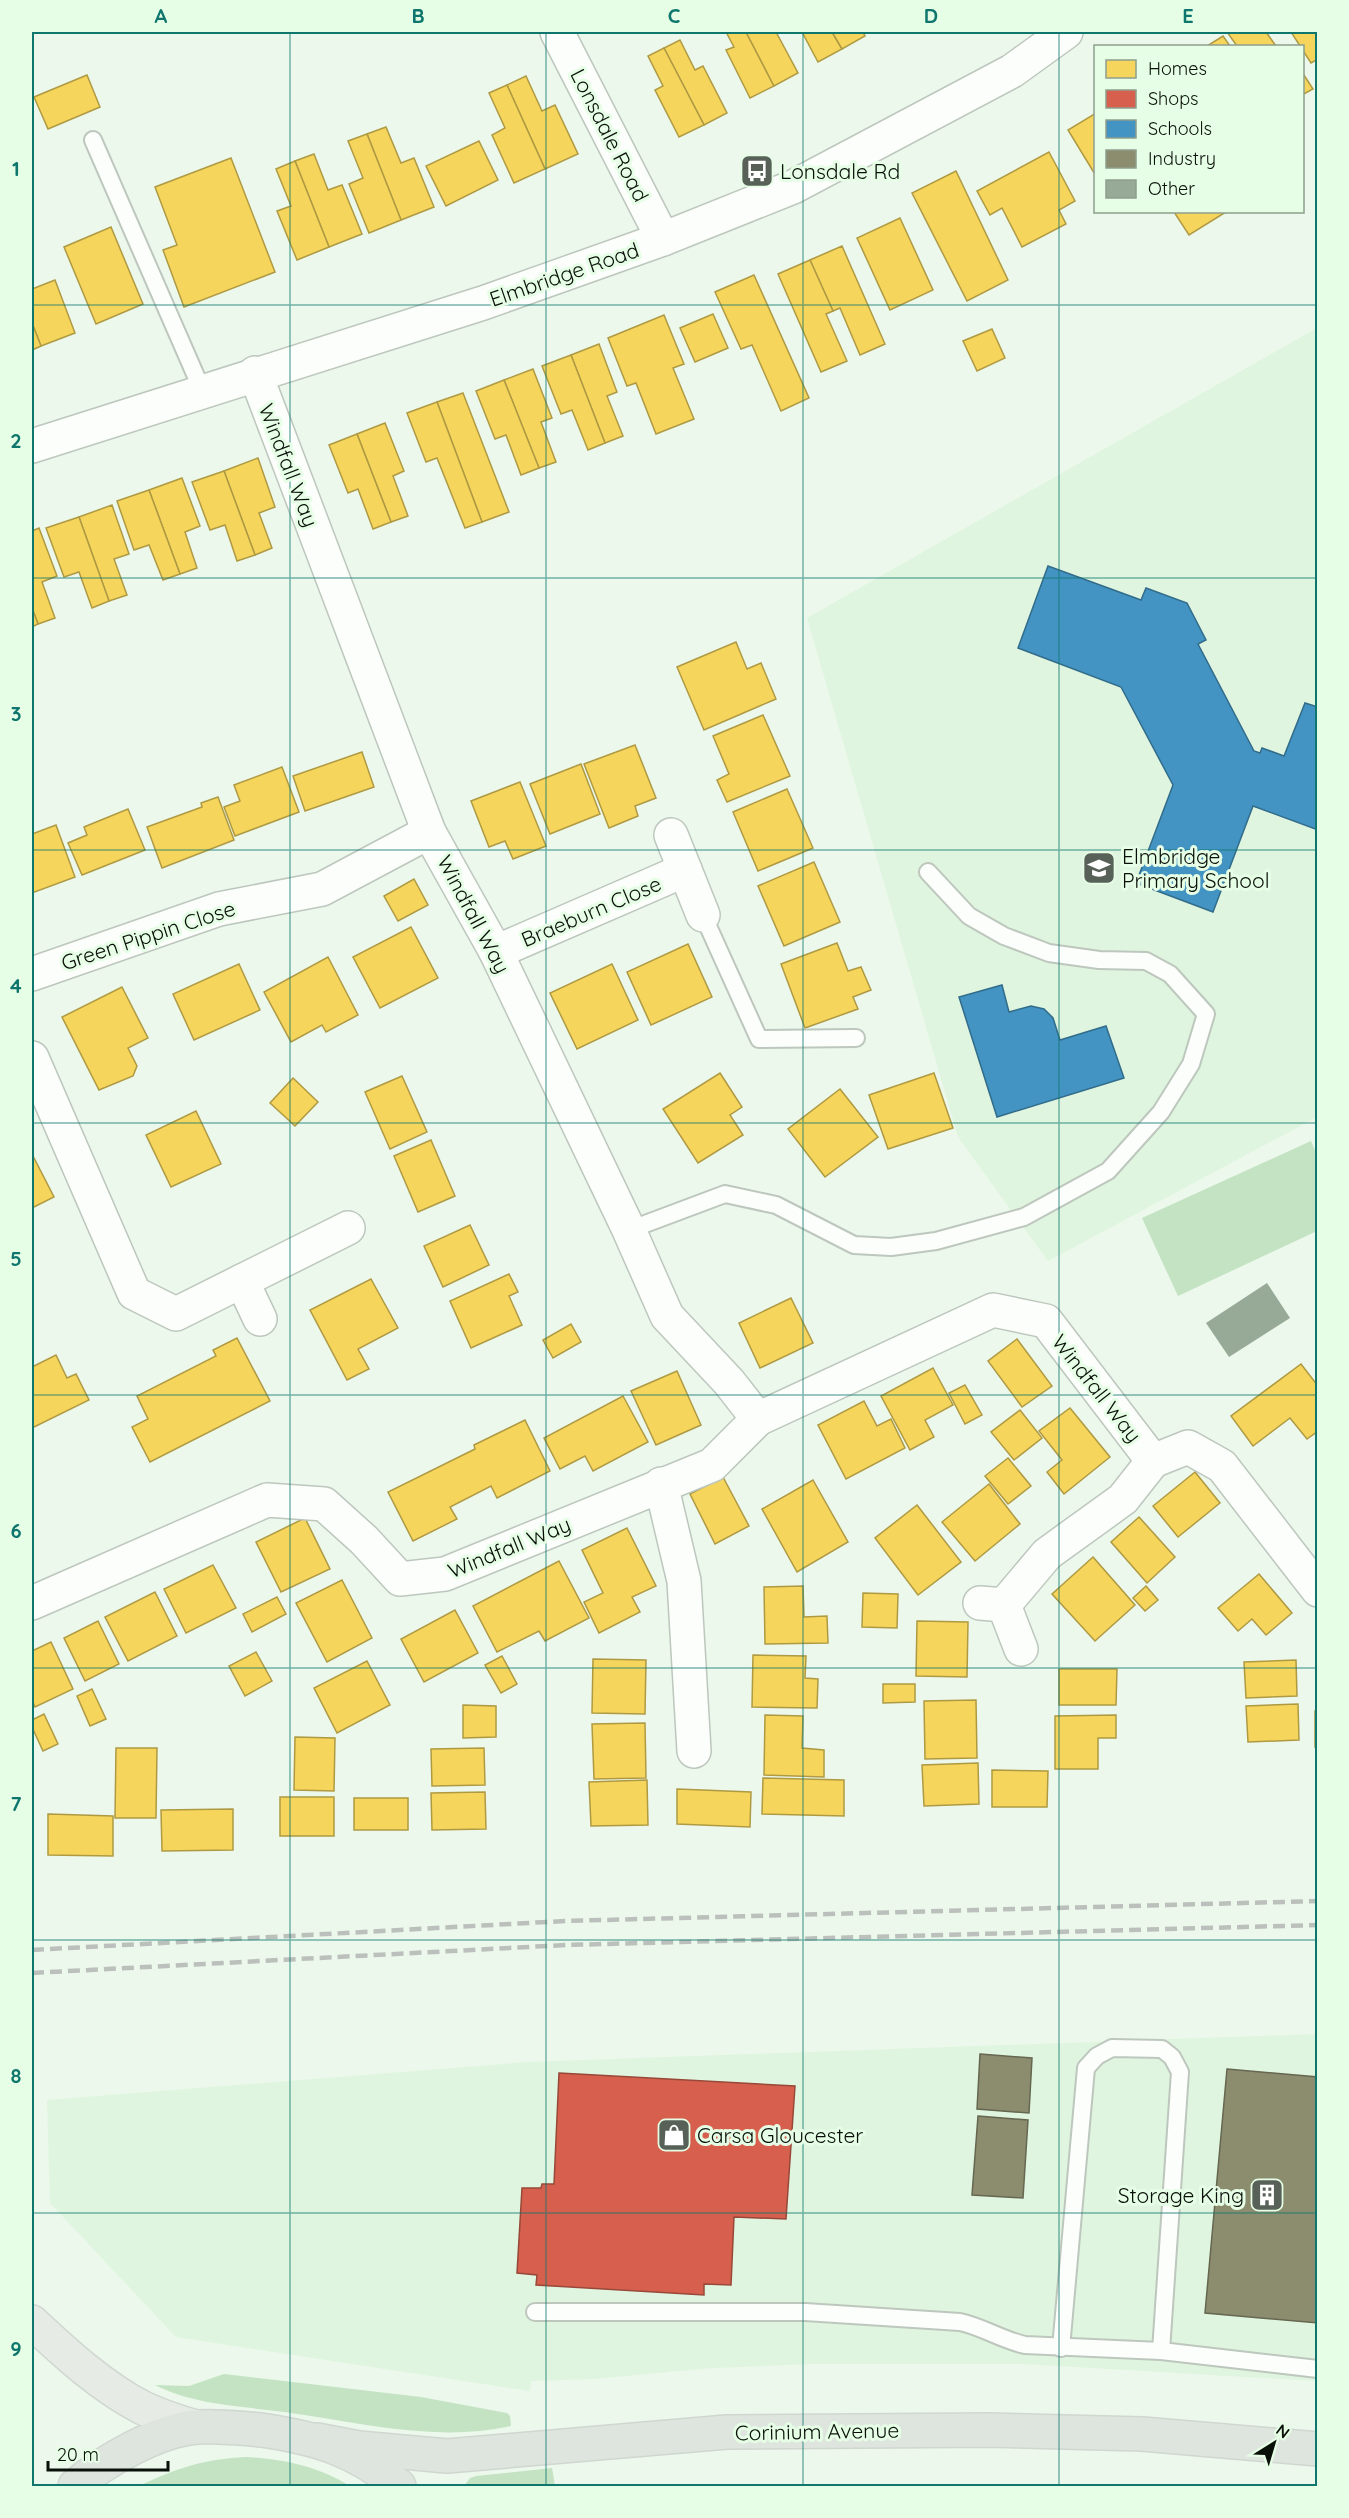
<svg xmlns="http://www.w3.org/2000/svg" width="1349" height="2518" font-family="Quicksand,sans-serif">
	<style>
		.built { fill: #dff5df }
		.green { fill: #c4e3c3 }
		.homes { fill: #f6d55c; stroke: #af9a43; stroke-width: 1.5 }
		.shops { fill: #d6604d; stroke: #984839; stroke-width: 1.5 }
		.schools { fill: #4393c3; stroke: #326c8b; stroke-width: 1.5 }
		.industry { fill: #8c8c6e; stroke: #656750; stroke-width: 1.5 }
		.building { fill: #97a997 }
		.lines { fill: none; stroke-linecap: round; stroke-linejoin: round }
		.service-casing { stroke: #bdc7bd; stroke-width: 20 }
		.minor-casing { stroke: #bdc7bd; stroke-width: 36 }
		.tertiary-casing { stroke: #bdc7bd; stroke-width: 36 }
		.primary-casing { stroke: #d0d6d0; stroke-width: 36 }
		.trunk-casing { stroke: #d0d6d0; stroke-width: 36 }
		.service { stroke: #fcfefc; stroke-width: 16 }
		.minor { stroke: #fcfefc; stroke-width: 33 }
		.tertiary { stroke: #fcfefc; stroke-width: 33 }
		.primary { stroke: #e6ebe6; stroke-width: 33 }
		.trunk { stroke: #dee5de; stroke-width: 33 }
		.rail { stroke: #bcc0bc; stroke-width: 4.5; stroke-dasharray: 12 6; stroke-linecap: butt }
		.grid { fill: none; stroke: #0f766e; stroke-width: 1.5; stroke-opacity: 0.55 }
		.labels { text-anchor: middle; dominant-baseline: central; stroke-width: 6; stroke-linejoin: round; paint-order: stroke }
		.street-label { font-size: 21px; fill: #091009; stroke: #e6fee5 }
		.poi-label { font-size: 21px; fill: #091009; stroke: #e6fee5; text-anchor: start }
		.neatline { fill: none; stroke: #0f766e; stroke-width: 2 }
		.grid-label { font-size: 20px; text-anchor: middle; font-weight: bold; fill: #0f766e }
	</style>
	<rect width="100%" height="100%" fill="#ebf8eb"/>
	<g class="built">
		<polygon points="1317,328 1317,1117 1048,1261 958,1137 807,618"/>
		<polygon points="1317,2034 1317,2381 1024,2364 813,2364 711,2368 594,2379 531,2381 530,2391 176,2337 50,2203 47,2100 528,2062"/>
	</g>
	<g class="green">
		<polygon points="1311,1141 1317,1155 1317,1231 1178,1296 1142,1218"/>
		<path d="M224,2374L421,2397L507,2413L510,2416L511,2426C436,2443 359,2422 284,2412C241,2406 194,2405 155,2385L189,2386Z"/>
		<path d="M246,2457C284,2459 317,2466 350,2486H139C176,2468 205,2459 246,2457Z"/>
		<polygon points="552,2468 555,2486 464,2486 470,2478 476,2476"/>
	</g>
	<g class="homes">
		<polygon points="726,32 746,32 774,86 750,98 726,50 734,47"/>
		<polygon points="746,32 776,32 798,73 774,86"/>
		<polygon points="802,32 832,32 842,49 818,62"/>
		<polygon points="832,32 863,32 865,36 842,49"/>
		<polygon points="1227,32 1266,32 1276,46 1237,46"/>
		<polygon points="1291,32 1318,32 1318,59 1311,63"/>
		<polygon points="1223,36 1230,46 1207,46"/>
		<polygon points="680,40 695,70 703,66 727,113 704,125 664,48"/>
		<polygon points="664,48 704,125 679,137 655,90 663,86 648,56"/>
		<polygon points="1302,72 1313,89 1302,95"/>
		<polygon points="87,75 100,107 48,129 34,97"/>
		<polygon points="526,76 542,111 555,105 578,154 545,169 507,85"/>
		<polygon points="507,85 545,169 514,183 492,135 505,128 489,93"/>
		<polygon points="1096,113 1096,176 1068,130"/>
		<polygon points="386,127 401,163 414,158 434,207 401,220 367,134"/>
		<polygon points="367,134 401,220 369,233 349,184 363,178 348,141"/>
		<polygon points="479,141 498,180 446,206 426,166"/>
		<polygon points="1049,152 1075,201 1059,210 1066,224 1022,247 1002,208 990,215 977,191"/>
		<polygon points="314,154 328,190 342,185 362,234 329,247 295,161"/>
		<polygon points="231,158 275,272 184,307 163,250 177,245 155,187"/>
		<polygon points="295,161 329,247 297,260 277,211 291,206 276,169"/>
		<polygon points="956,171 1008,280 967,301 912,193"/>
		<polygon points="1174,212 1226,212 1189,235"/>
		<polygon points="900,218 933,290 890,310 857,238"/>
		<polygon points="111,227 143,304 96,324 64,247"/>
		<polygon points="842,246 885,344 860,355 840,308 833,311 810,260"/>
		<polygon points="810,260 833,311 826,314 847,361 821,372 778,274"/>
		<polygon points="754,275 809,398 781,411 752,345 741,349 715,292"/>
		<polygon points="55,280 75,333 41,346 32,323 32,289"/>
		<polygon points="713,314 728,348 695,362 680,328"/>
		<polygon points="664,315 684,364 673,368 694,419 656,434 636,383 627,386 608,338"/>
		<polygon points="32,323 41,346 32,350"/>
		<polygon points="992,329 1005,358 977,371 963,341"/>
		<polygon points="599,344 617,392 607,396 623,436 605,443 571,355"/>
		<polygon points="571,355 605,443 588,450 572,410 561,414 542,366"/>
		<polygon points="533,369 552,418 541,422 556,462 539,468 504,380"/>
		<polygon points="504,380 539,468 521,475 506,435 495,439 476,391"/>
		<polygon points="463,393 509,512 482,522 437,402"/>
		<polygon points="437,402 482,522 465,528 437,458 426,462 407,413"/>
		<polygon points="385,423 404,471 393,476 408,516 391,522 357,434"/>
		<polygon points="357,434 391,522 373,529 358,489 348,493 329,445"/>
		<polygon points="258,458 275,507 259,513 272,548 255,555 224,471"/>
		<polygon points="224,471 255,555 237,561 225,525 210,530 192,482"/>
		<polygon points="182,478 200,526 185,532 197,568 180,574 149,490"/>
		<polygon points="149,490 180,574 163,580 149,545 134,550 117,501"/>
		<polygon points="112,505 129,554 114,559 127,595 109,601 79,517"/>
		<polygon points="79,517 109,601 92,608 79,572 64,577 46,528"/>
		<polygon points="39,528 57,576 42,582 55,618 38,624 32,608 32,531"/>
		<polygon points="32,608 38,624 32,627"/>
		<polygon points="736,642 747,669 761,663 776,699 704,730 677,667"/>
		<polygon points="763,715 790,776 727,802 717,780 729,774 713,736"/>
		<polygon points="635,745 656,798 635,806 638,816 609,828 584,764"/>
		<polygon points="362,752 374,787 305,811 293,776"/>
		<polygon points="581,764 600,814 550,834 530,784"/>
		<polygon points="282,767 299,812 235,836 224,807 240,801 234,785"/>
		<polygon points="520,782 546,846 513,859 505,841 489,847 471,801"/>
		<polygon points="787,789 813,848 758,871 733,812"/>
		<polygon points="218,797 234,840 162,868 147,827 202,807 201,803"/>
		<polygon points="128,809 145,850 82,875 68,843 87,835 84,827"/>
		<polygon points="56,825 75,877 32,893 32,834"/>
		<polygon points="814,862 840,922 784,946 758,886"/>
		<polygon points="414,879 428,905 398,921 384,896"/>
		<polygon points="411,927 438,978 380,1008 353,957"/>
		<polygon points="837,943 848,971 861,967 871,990 853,997 858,1009 805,1028 781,964"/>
		<polygon points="688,944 712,997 651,1025 627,972"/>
		<polygon points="328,957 358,1015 326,1032 322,1025 291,1042 264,992"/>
		<polygon points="239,964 260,1010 194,1040 173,994"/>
		<polygon points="612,964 638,1020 577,1049 550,993"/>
		<polygon points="122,987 148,1038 128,1048 137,1066 133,1076 99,1090 62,1017"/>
		<polygon points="720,1073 742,1107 730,1115 743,1135 698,1163 663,1109"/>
		<polygon points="934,1073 953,1128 888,1149 869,1095"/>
		<polygon points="402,1076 427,1132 390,1149 365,1092"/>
		<polygon points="293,1078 318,1102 295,1126 270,1103"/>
		<polygon points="840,1089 878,1137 825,1177 788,1129"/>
		<polygon points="196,1111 221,1164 171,1187 146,1135"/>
		<polygon points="431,1140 455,1196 418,1212 394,1156"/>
		<polygon points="32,1154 54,1197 32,1208"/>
		<polygon points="470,1225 489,1265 443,1287 424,1246"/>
		<polygon points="509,1274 518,1292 509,1296 522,1325 471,1348 450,1301"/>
		<polygon points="371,1279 398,1328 358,1349 369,1369 347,1380 310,1310"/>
		<polygon points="791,1298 813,1343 760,1368 739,1323"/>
		<polygon points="571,1324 581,1342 553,1358 543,1340"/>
		<polygon points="237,1338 270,1401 150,1462 132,1427 148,1419 137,1396 216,1356 213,1350"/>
		<polygon points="1017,1339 1052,1386 1022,1407 988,1361"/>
		<polygon points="56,1355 67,1378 76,1374 89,1400 32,1428 32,1367"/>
		<polygon points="1301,1364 1318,1386 1318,1431 1307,1439 1290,1418 1253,1446 1231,1416"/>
		<polygon points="933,1368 953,1405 925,1420 934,1437 910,1450 881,1396"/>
		<polygon points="677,1371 701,1425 656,1445 631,1391"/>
		<polygon points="965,1385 982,1415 965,1424 949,1393"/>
		<polygon points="623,1396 648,1442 593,1471 585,1456 560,1469 544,1438"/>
		<polygon points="864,1401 877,1426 891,1419 905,1448 846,1479 818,1425"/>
		<polygon points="1070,1408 1110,1457 1064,1494 1047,1472 1062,1460 1039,1431"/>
		<polygon points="1020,1410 1042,1438 1014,1460 991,1432"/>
		<polygon points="525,1420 550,1471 497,1498 491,1486 450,1507 457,1519 413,1541 388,1492 475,1449 474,1445"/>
		<polygon points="1008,1458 1031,1486 1008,1504 985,1476"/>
		<polygon points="1195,1472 1220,1503 1178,1537 1153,1506"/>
		<polygon points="723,1477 749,1526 715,1544 690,1494"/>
		<polygon points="813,1480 848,1542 797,1572 762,1509"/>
		<polygon points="989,1484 1020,1524 975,1561 942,1522"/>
		<polygon points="917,1505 961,1562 918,1595 875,1538"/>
		<polygon points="1139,1517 1175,1557 1147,1583 1111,1542"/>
		<polygon points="305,1518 330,1569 281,1592 256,1542"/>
		<polygon points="627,1528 656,1586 632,1597 640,1612 599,1633 584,1602 603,1593 582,1550"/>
		<polygon points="1093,1557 1135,1605 1095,1641 1052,1594"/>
		<polygon points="559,1561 589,1618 545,1641 539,1631 497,1652 473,1606"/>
		<polygon points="213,1565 236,1608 186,1633 164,1589"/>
		<polygon points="1259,1574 1292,1613 1266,1635 1252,1619 1238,1631 1218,1608"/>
		<polygon points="342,1580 372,1638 327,1662 296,1603"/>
		<polygon points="803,1586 804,1617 827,1616 828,1643 765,1644 764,1587"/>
		<polygon points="1146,1586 1158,1600 1145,1611 1133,1598"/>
		<polygon points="155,1592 177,1636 128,1661 105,1617"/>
		<polygon points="863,1593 898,1594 897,1628 862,1627"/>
		<polygon points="277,1597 286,1614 252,1632 243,1614"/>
		<polygon points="455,1610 478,1653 424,1682 401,1639"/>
		<polygon points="98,1621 119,1664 85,1681 64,1638"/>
		<polygon points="917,1621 968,1622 967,1677 916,1676"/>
		<polygon points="51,1642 73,1689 35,1707 32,1700 32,1651"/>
		<polygon points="256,1652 272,1681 245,1696 229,1666"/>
		<polygon points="753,1655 806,1656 805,1678 818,1679 817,1708 752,1707"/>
		<polygon points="502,1656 517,1684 501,1693 485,1665"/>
		<polygon points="593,1659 646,1660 645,1714 592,1713"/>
		<polygon points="1296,1660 1297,1696 1246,1698 1244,1662"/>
		<polygon points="367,1661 390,1705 337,1733 314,1688"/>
		<polygon points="1059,1669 1117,1669 1116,1705 1059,1705"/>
		<polygon points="883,1684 915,1684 915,1702 883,1703"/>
		<polygon points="92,1689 106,1719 90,1726 77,1696"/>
		<polygon points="976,1700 977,1758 925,1759 924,1701"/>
		<polygon points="1298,1704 1299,1740 1248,1742 1246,1706"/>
		<polygon points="463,1705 496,1706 496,1737 463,1738"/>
		<rect x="1315" y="1711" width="3" height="36"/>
		<polygon points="44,1714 58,1744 43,1751 32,1727 32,1720"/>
		<polygon points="765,1715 803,1716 802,1748 824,1750 824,1777 764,1775"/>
		<polygon points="1116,1715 1116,1738 1098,1738 1098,1769 1055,1769 1055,1716"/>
		<polygon points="645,1723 646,1778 594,1779 592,1724"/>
		<polygon points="295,1737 335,1738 334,1791 294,1790"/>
		<polygon points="116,1748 157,1748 156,1818 115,1818"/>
		<polygon points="484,1748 485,1785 432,1786 431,1749"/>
		<polygon points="978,1763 979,1804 924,1806 922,1765"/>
		<polygon points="992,1770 1048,1771 1047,1807 992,1807"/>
		<polygon points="763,1778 844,1780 844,1816 762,1814"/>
		<polygon points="647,1780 648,1825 591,1826 589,1782"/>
		<polygon points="677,1789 751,1792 750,1827 677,1824"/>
		<polygon points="485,1792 486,1829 432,1830 431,1793"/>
		<rect x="280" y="1797" width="54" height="39"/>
		<rect x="354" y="1798" width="54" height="32"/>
		<polygon points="233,1809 233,1850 162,1851 161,1810"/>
		<polygon points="48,1814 113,1816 113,1856 48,1855"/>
	</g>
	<polygon class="shops" points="559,2073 795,2086 786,2219 734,2217 731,2285 704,2284 704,2295 536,2285 537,2275 517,2273 522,2188 541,2188 542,2184 554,2184"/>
	<g class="schools">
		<polygon points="1048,566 1141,600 1146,588 1187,603 1206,640 1198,644 1254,751 1260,753 1262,748 1284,756 1305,703 1318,707 1318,830 1253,806 1213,912 1136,883 1173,785 1121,687 1018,648"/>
		<polygon points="1002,985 1009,1012 1031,1006 1044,1009 1053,1018 1060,1040 1106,1026 1124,1078 997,1117 959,997"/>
	</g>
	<g class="industry">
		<polygon points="980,2054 1032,2058 1029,2113 977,2109"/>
		<polygon points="1227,2069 1318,2077 1318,2323 1205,2313"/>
		<polygon points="978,2116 1028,2120 1023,2198 972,2195"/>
	</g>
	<polygon class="building" points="1267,1283 1290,1318 1229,1357 1206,1323"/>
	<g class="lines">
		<g class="service-casing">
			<g id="service">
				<polyline points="93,140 202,390"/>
				<polyline points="703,915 759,1039 856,1038"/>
				<polyline points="629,1230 725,1194 776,1205 854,1245 891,1247 936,1241 1024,1217 1108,1171 1161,1112 1191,1064 1206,1014 1170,974 1146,961 1099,960 1049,953 1004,936 969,916 928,872"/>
				<path d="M535,2312H805L960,2322C983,2327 1002,2340 1025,2345L1161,2351L1318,2369"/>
				<polyline points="1061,2348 1086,2068 1097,2056 1112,2048 1162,2049 1172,2057 1180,2072 1161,2351"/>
			</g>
		</g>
		<g class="minor-casing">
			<g id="minor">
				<polyline points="557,32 663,239"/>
				<polyline points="255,373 429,832 496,952 629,1230 667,1316 729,1382 758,1419"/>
				<polyline points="671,835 703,915"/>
				<polyline points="496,952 685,870"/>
				<polyline points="32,974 219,909 322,889 429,832"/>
				<polyline points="32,1058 134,1293 176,1314 348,1228"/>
				<polyline points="242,1281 260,1319"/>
				<polyline points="661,1484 684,1581 694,1751"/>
				<polyline points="32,1603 267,1500 324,1504 364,1540 400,1579 445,1574 712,1465 758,1419 993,1310 1046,1321 1153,1461 1188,1447 1222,1466 1318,1590"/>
				<polyline points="980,1603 1004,1605 1047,1554 1123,1499 1153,1461"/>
				<polyline points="1004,1605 1021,1649"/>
			</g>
		</g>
		<g class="tertiary-casing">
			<polyline id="tertiary" points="32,446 483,303 663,239 793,187 1012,71 1066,32"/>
		</g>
		<g class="primary-casing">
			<path id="primary" d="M32,2322C65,2353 102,2387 143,2408C160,2416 178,2422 196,2427"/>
		</g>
		<g class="trunk-casing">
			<g id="trunk">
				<polyline points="317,2440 359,2448 447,2456 727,2432 989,2430 1142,2434 1318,2449"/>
				<path d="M75,2486C104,2461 158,2430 197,2427C218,2426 241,2428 261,2430C317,2438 356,2450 399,2486"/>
			</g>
		</g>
		<use href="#service" class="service"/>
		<use href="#minor" class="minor"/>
		<use href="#tertiary" class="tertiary"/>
		<use href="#primary" class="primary"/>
		<use href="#trunk" class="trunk"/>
		<g class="rail">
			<polyline points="32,1950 565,1921 1318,1901"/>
			<polyline points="32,1973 566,1945 1318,1925"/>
		</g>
	</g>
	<path class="grid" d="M290,32V2486M546,32V2486M803,32V2486M1059,32V2486M32,305H1318M32,578H1318M32,850H1318M32,1123H1318M32,1395H1318M32,1668H1318M32,1940H1318M32,2213H1318"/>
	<defs>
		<g id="bus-square" transform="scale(1.725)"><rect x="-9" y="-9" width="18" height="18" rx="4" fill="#586158" stroke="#e6fee5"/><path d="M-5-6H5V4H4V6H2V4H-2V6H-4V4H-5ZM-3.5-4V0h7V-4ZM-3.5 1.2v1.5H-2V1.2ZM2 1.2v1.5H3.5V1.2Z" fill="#fff"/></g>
		<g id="school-square" transform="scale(1.725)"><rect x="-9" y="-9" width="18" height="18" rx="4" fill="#586158" stroke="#e6fee5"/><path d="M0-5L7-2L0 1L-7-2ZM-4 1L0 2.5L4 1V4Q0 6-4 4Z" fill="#fff"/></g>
		<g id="shop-square" transform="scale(1.725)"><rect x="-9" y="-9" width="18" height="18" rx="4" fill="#586158" stroke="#e6fee5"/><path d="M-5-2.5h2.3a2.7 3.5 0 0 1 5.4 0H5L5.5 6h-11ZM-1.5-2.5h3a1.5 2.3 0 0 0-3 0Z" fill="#fff"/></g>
		<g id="building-square" transform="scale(1.725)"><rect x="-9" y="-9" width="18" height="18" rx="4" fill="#586158" stroke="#e6fee5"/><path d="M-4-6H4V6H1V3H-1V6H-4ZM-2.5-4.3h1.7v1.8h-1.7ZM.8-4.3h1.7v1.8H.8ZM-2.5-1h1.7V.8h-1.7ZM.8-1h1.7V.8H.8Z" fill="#fff"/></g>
	</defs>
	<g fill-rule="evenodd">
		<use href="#bus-square" x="757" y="171"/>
		<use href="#school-square" x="1099" y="868"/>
		<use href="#shop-square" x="674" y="2135"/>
		<use href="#building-square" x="1267" y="2195"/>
	</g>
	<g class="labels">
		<g class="street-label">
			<text transform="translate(610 135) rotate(63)">Lonsdale Road</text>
			<text transform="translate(564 274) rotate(-19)">Elmbridge Road</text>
			<text transform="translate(289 465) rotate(69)">Windfall Way</text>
			<text transform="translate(591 911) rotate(-23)">Braeburn Close</text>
			<text transform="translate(474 914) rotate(62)">Windfall Way</text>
			<text transform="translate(148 935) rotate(-18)">Green Pippin Close</text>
			<text transform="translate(1097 1388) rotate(52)">Windfall Way</text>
			<text transform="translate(509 1547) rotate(-22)">Windfall Way</text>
			<text transform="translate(817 2431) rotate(-1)">Corinium Avenue</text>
		</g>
		<g class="poi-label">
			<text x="780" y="171">Lonsdale Rd</text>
			<text x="1122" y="856">Elmbridge<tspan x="1122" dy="24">Primary School</tspan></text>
			<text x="697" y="2135">Carsa Gloucester</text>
			<text x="1244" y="2195" text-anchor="end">Storage King</text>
		</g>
	</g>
	<rect width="1349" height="2518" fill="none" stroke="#e6fee5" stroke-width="66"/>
	<rect x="1094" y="45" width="210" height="168" fill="#e6fee5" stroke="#8e9f8d" stroke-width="1.5"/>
	<rect x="1106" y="60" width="30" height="18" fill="#f6d55c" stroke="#8e9f8d" stroke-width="1.5"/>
	<text x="1148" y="75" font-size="18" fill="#091009">Homes</text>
	<rect x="1106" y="90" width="30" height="18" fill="#d6604d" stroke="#8e9f8d" stroke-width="1.5"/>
	<text x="1148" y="105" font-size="18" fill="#091009">Shops</text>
	<rect x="1106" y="120" width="30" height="18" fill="#4393c3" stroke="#8e9f8d" stroke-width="1.5"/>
	<text x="1148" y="135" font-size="18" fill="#091009">Schools</text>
	<rect x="1106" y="150" width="30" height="18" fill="#8c8c6e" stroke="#8e9f8d" stroke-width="1.5"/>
	<text x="1148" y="165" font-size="18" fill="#091009">Industry</text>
	<rect x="1106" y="180" width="30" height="18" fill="#97a997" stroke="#8e9f8d" stroke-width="1.5"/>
	<text x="1148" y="195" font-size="18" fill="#091009">Other</text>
	<g transform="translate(1274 2443) rotate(37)" stroke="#e6fee5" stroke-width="4.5" paint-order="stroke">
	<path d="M0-4.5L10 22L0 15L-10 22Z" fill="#091009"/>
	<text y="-9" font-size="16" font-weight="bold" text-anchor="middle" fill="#091009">N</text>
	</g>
	<path d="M48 2461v9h120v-9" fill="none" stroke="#091009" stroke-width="3"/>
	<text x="57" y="2461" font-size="18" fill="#091009" stroke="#e6fee5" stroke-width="4.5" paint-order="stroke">20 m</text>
	<rect x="33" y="33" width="1283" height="2452" class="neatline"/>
	<g class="grid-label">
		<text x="161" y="23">A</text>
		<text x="418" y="23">B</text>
		<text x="674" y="23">C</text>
		<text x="931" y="23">D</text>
		<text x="1188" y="23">E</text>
		<text x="16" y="176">1</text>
		<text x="16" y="448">2</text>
		<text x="16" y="721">3</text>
		<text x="16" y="993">4</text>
		<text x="16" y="1266">5</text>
		<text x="16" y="1538">6</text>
		<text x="16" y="1811">7</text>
		<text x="16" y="2083">8</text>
		<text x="16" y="2356">9</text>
	</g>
</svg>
